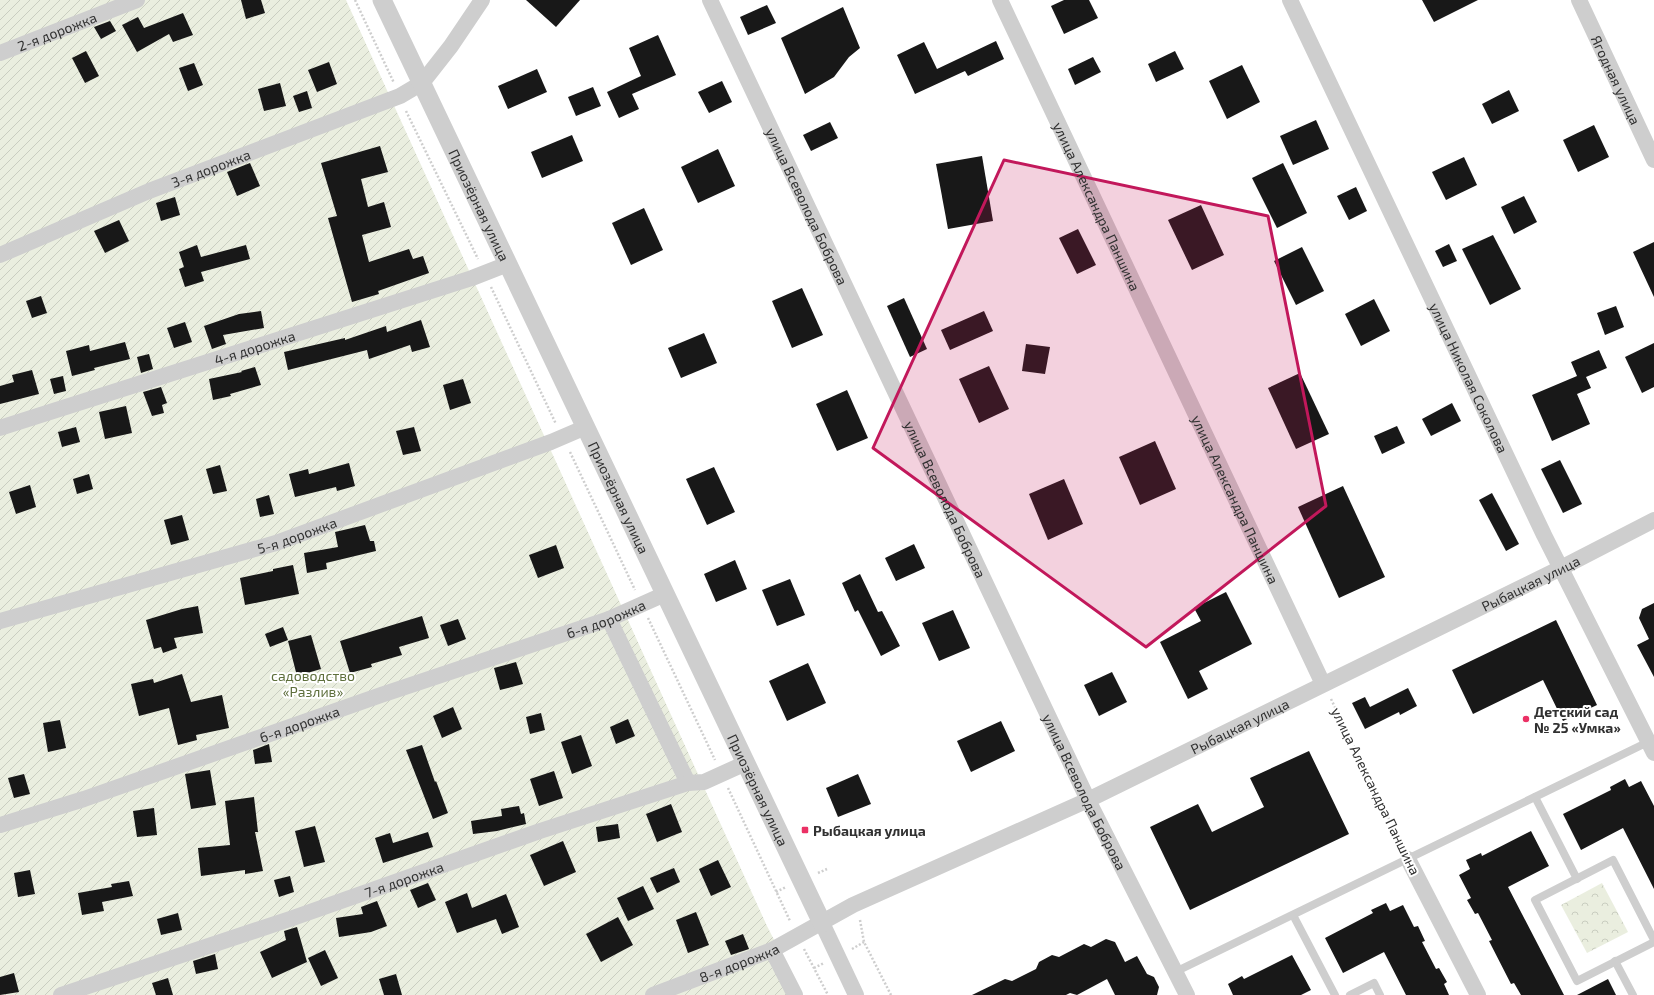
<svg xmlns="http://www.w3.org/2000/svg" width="1654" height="995" font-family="'Exo 2',sans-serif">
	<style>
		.park { fill: url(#park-crowns) }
		.garden { fill: url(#garden-furrows) }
		.building { fill: #181818 }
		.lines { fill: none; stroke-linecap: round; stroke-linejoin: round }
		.path { stroke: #cecece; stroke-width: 2.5; stroke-dasharray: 2 2; stroke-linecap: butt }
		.service { stroke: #cecece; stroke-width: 8 }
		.minor { stroke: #cecece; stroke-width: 16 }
		.tertiary { stroke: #cecece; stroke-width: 19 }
		.marked { fill: #c2185b; fill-opacity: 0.2; stroke: #c2185b; stroke-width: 3; stroke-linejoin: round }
		.poi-dot { fill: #eb3065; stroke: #fff; stroke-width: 1.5 }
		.labels { text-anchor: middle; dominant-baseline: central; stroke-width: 4; stroke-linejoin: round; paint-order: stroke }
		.street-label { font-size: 14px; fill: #313131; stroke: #fff }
		.park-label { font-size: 14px; fill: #5e6f3c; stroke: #fff }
		.poi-label { font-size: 14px; font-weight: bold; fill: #313131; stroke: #fff; text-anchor: start }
	</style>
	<defs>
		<pattern id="park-crowns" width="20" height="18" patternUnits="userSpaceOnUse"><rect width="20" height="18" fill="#eaeedf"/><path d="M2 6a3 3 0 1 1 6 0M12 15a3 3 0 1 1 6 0" fill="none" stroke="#c9cdc0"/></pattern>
		<pattern id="garden-furrows" width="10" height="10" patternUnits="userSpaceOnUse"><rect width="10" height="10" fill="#eaeedf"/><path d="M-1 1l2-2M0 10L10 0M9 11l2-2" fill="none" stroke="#c9cdc0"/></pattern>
	</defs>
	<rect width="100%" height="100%" fill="#fff"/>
	<polygon class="park" points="1602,883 1628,932 1587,953 1561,905"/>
	<polygon class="garden" points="0,0 346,0 767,926 802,995 0,995"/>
	<g class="building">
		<polygon points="241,0 261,0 265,13 246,19"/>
		<polygon points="526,0 580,0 556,27"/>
		<polygon points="1064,0 1089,0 1098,18 1064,34 1051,6"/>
		<polygon points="1422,0 1478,0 1434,22"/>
		<polygon points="767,5 776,23 748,35 740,17"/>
		<polygon points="843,7 860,48 849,57 834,77 805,94 781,38"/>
		<polygon points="183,13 193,35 173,42 169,34 137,52 122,25 138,17 144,28"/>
		<polygon points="110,21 116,31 101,39 94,27"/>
		<polygon points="658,35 676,75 632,94 639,109 619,118 607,92 641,76 629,48"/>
		<polygon points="996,41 1004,59 968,76 965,71 915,94 897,55 924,42 937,69"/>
		<polygon points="86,51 99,76 85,83 72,58"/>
		<polygon points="1175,51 1184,69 1156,82 1148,64"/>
		<polygon points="1093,57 1101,72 1075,85 1068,69"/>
		<polygon points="329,62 337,84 317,92 308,70"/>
		<polygon points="194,63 203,85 188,91 179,68"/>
		<polygon points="1242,65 1260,102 1227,119 1209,81"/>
		<polygon points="537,69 547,92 508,109 498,86"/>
		<polygon points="722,81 732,102 709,113 698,92"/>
		<polygon points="280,83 286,106 264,111 258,89"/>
		<polygon points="593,87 601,106 576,116 568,97"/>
		<polygon points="1509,90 1519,111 1492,124 1482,104"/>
		<polygon points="307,91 312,108 299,112 293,96"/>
		<polygon points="1316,120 1329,149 1293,165 1280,136"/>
		<polygon points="830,122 838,138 811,151 803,135"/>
		<polygon points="1594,125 1609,157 1578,172 1563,140"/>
		<polygon points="572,135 583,161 542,178 531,152"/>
		<polygon points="380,146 388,172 361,179 368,207 384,202 391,227 362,235 369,262 409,249 413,259 423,256 429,273 378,291 379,294 352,302 328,218 337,216 321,163"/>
		<polygon points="718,149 735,186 698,203 681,167"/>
		<polygon points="982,156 993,221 948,229 936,164"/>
		<polygon points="1464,157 1477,185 1446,200 1432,172"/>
		<polygon points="250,163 260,186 237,196 227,172"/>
		<polygon points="1283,163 1307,213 1277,228 1252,178"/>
		<polygon points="1356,187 1367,211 1349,220 1337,196"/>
		<polygon points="1524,196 1537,222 1514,234 1501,207"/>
		<polygon points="175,197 180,215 161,221 156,203"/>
		<polygon points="1201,205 1224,255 1192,270 1168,220"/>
		<polygon points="644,208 663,250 631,265 612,223"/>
		<polygon points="119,220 129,241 105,253 94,231"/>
		<polygon points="1078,229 1096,265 1077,274 1059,238"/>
		<polygon points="1493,235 1521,289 1490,305 1462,249"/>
		<polygon points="1654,242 1654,297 1633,252"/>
		<polygon points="1449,244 1457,261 1443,267 1435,251"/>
		<polygon points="197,245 201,257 246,245 250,259 201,272 204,281 185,287 179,269 184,267 179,252"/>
		<polygon points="1302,247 1324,291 1296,305 1274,261"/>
		<polygon points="802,288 823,335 792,348 772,301"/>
		<polygon points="41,296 47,313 32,318 26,301"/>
		<polygon points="904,298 927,349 910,357 887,306"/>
		<polygon points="1374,299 1390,331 1361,346 1345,314"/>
		<polygon points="1616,306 1624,327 1605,335 1597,313"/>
		<polygon points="261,311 264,328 223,335 226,344 212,349 204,326 239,314"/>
		<polygon points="984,311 993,331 950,350 941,330"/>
		<polygon points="421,320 430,347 412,352 410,345 369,359 367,350 288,370 284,352 345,338 345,340 386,326 387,332"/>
		<polygon points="185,322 192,342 174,348 167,328"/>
		<polygon points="704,333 717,363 681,378 668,348"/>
		<polygon points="125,342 130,359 94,368 95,370 72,376 66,351 89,345 90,351"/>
		<polygon points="1654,343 1654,387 1642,393 1625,357"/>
		<polygon points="1026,344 1050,347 1045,374 1022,371"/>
		<polygon points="1599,350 1607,368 1586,377 1591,388 1577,394 1590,424 1552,441 1532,395 1577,376 1571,362"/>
		<polygon points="149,354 153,369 141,373 137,357"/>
		<polygon points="989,366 1009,409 979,423 959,379"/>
		<polygon points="255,367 261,385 230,394 231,396 213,400 209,379 242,372 241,371"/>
		<polygon points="32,370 39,394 0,404 0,386 14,382 12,375"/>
		<polygon points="1300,373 1329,434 1296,449 1268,388"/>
		<polygon points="63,376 66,391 54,394 50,379"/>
		<polygon points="463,379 471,403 450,410 443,385"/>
		<polygon points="161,387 167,403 162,405 164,413 152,416 143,392"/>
		<polygon points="847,390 868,438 837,451 816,404"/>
		<polygon points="1452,403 1461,421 1431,436 1422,419"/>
		<polygon points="126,406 132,433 105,439 99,412"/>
		<polygon points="1397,426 1405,443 1382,454 1374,436"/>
		<polygon points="76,427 80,442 62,447 58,432"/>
		<polygon points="414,427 421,451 403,455 396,431"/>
		<polygon points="1155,441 1176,489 1140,505 1119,457"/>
		<polygon points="1560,460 1582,504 1563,513 1541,469"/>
		<polygon points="349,463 355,486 337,491 336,487 295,497 289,474 308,469 309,474"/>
		<polygon points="220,465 227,491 213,494 206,469"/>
		<polygon points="714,467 735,512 707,525 686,479"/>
		<polygon points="89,474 93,489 77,494 73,479"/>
		<polygon points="1064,479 1083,524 1048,540 1029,494"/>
		<polygon points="30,485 36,507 16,514 9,492"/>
		<polygon points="1343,486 1385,577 1339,598 1298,507"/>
		<polygon points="1492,493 1519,544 1506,551 1479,500"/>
		<polygon points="269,495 274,514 260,517 256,499"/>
		<polygon points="182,515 189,540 171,545 164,520"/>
		<polygon points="365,525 370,541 374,541 376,551 326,563 327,569 307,573 304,553 338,547 335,532"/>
		<polygon points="914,544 925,568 896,581 885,558"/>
		<polygon points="556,545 564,568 538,578 529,555"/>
		<polygon points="735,560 747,589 716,602 704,574"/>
		<polygon points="293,565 299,594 245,605 240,578 273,571 273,569"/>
		<polygon points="860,574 878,612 882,611 900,646 881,656 858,610 855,612 842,583"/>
		<polygon points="790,579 805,615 777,626 762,590"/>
		<polygon points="1226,592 1252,644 1199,671 1208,689 1188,699 1160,642 1201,621 1194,608"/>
		<polygon points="1654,603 1654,677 1637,645 1649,639 1639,618 1642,609"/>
		<polygon points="198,606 203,633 174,638 177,648 163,653 161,647 154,649 146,620 182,609"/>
		<polygon points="953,610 970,648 939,661 922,623"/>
		<polygon points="422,616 429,638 399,647 402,655 371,664 372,667 350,673 340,641"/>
		<polygon points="458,619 466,639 448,646 440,625"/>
		<polygon points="1556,620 1597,705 1563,721 1543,680 1473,714 1452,670"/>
		<polygon points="283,627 288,640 270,647 265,634"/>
		<polygon points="311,635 321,669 297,676 288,641"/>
		<polygon points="516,662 523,684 500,690 494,668"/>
		<polygon points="808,663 826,703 787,721 769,681"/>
		<polygon points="1112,672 1127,702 1099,716 1084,685"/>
		<polygon points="182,674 191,702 222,695 229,728 196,735 197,740 178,745 169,708 139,716 131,684 153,679 154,683"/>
		<polygon points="1408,688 1417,706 1400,715 1399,712 1365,729 1352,703 1365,697 1370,707"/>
		<polygon points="453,707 462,729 442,738 433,716"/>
		<polygon points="541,713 545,730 530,734 526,717"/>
		<polygon points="628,719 635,736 616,744 610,727"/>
		<polygon points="60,720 66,748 48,752 43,723"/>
		<polygon points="1001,721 1015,751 971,772 957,741"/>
		<polygon points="581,735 592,766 572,774 561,742"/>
		<polygon points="269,744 272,762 255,764 253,750"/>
		<polygon points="422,745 435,782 436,781 448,813 433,819 406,750"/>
		<polygon points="1309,751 1349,834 1190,910 1150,827 1198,804 1212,832 1264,807 1250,778"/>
		<polygon points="210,770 216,805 191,809 185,774"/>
		<polygon points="554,771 563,798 539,806 530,779"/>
		<polygon points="24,774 30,794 14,798 8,778"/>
		<polygon points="858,774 871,804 838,817 826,788"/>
		<polygon points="1625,779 1629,787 1641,781 1654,806 1654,889 1623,828 1581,850 1563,814 1611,790 1610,787"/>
		<polygon points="254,797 258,832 255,832 263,871 245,874 245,870 201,876 198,848 230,845 225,801"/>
		<polygon points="671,804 682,832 657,842 646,814"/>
		<polygon points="519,806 521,814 524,813 526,824 497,831 473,834 471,821 502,816 501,809"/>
		<polygon points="154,808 157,835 137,837 133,811"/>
		<polygon points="618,824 620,838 598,842 596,827"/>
		<polygon points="315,826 325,862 304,867 295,831"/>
		<polygon points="1531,831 1549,866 1508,887 1564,995 1521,995 1514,983 1511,984 1489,941 1492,940 1478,913 1475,914 1467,900 1471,898 1459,875 1470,869 1466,860 1481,853 1482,856"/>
		<polygon points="428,832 433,847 383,863 375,838 390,833 393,843"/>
		<polygon points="563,841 576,872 544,886 530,855"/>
		<polygon points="718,860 731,887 711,896 699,869"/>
		<polygon points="674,868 680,882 657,893 650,878"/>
		<polygon points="30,870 35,894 18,897 14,873"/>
		<polygon points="290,876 294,892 279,897 274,880"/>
		<polygon points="129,881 133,896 102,902 104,911 82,915 78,893 112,887 111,884"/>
		<polygon points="428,883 436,900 418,908 410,890"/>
		<polygon points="643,886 654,909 628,921 617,898"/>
		<polygon points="467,893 472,908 506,894 519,927 502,934 496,919 457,933 445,902"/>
		<polygon points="377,901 387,926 371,932 339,937 336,918 363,914 361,907"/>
		<polygon points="1386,903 1390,911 1403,905 1414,927 1418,926 1425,941 1422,942 1436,969 1439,968 1447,982 1444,984 1449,995 1406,995 1384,952 1343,973 1325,938 1373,913 1371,910"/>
		<polygon points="696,912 709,945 688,953 676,920"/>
		<polygon points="178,913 182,930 161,935 157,919"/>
		<polygon points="618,917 633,945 601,962 586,934"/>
		<polygon points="297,927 307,962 272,978 260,952 286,940 284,931"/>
		<polygon points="743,934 749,949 731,955 725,941"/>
		<polygon points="1106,939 1115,942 1125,962 1137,956 1147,974 1154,977 1159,987 1157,995 1115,995 1107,979 1077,995 1070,993 1066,995 972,995 1005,979 1012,981 1036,969 1039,962 1052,955 1059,957 1084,944 1091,947"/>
		<polygon points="325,950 338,978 321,986 308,958"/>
		<polygon points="215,954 218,969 196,974 193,961"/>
		<polygon points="1292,955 1311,990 1301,995 1233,995 1228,984 1242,976 1244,979"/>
		<polygon points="14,973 19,992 0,995 0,977"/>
		<polygon points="396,974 402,995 384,995 379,979"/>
		<polygon points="168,978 173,995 156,995 152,983"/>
		<polygon points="1608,979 1616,995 1577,995"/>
	</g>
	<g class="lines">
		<g class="path">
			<polyline points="355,0 394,83"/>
			<polyline points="406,111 478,259"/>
			<polyline points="491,287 556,424"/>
			<polyline points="570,452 635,590"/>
			<polyline points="648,618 715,760"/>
			<polyline points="1331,699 1402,846"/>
			<polyline points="728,788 790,921"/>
			<polyline points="818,873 827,869"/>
			<polyline points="776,892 786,887"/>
			<polyline points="860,920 864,942 891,995"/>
			<polyline points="804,949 828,995"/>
			<polyline points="852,949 864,942"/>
			<polyline points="814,968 824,963"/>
		</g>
		<g class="service">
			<polyline points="1535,797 1577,879"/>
			<polyline points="1293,915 1335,995"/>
			<polyline points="1654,940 1613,860 1535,900 1577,981 1654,942"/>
			<polyline points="1615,961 1633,995"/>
			<polyline points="1175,972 1648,742"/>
			<polyline points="1350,995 1374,983 1380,995"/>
		</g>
		<g class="minor">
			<path id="s1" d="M710,0L1088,800L1187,995"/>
			<path id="s2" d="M1000,0L1323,684"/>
			<path id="s3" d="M1290,0L1544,535L1654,753"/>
			<path id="s4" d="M1579,0L1654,160"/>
			<path id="s5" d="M0,53L137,0"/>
			<path id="s6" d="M0,255L149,191L400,96L422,83L451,46L482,0"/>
			<path id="s7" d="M0,428L472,278L508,264"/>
			<polyline points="609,619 688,783"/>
			<path id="s8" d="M0,621L276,543L551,442L586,427"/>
			<path id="s9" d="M0,825L84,799L381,695L609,619L665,594"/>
			<polyline points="1408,859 1478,995"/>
			<polyline points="822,923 856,995"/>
			<polyline points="772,950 795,995"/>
			<path id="s10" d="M61,995L290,919L540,831L688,783L704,782L746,763"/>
			<path id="s11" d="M653,995L772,950L853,905L1088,800L1561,568L1654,520"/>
		</g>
		<path class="tertiary" id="s12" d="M382,0L822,923"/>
	</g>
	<path class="marked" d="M1004,160L1268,216L1326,506L1146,647L873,448Z"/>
	<g class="poi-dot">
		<circle cx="1526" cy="719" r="4"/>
		<rect x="801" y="826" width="8" height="8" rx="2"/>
	</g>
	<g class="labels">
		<g class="street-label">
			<text stroke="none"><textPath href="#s5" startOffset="61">2-я дорожка</textPath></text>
			<text stroke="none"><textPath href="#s4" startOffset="88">Ягодная улица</textPath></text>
			<text stroke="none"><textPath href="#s6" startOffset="228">3-я дорожка</textPath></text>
			<text stroke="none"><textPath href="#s12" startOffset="227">Приозёрная улица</textPath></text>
			<text stroke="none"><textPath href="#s1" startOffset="228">улица Всеволода Боброва</textPath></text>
			<text stroke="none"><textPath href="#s2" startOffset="228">улица Александра Паншина</textPath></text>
			<text stroke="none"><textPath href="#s7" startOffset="267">4-я дорожка</textPath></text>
			<text stroke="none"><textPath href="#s3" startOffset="418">улица Николая Соколова</textPath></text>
			<text stroke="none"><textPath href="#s12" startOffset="551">Приозёрная улица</textPath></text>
			<text stroke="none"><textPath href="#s1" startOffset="552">улица Всеволода Боброва</textPath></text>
			<text stroke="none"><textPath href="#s2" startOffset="552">улица Александра Паншина</textPath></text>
			<text stroke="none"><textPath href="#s8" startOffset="309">5-я дорожка</textPath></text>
			<text stroke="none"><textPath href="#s11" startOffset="970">Рыбацкая улица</textPath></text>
			<text stroke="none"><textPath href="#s9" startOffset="640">6-я дорожка</textPath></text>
			<text stroke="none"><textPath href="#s9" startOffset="316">6-я дорожка</textPath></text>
			<text stroke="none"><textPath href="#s11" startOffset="646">Рыбацкая улица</textPath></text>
			<text stroke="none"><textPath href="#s12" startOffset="875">Приозёрная улица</textPath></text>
			<text stroke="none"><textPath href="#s1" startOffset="876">улица Всеволода Боброва</textPath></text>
			<text transform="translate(1376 791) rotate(64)">улица Александра Паншина</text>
			<text stroke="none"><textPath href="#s10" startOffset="362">7-я дорожка</textPath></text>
			<text stroke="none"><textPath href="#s11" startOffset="92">8-я дорожка</textPath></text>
		</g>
		<g class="park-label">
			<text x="313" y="675">садоводство<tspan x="313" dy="16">«Разлив»</tspan></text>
		</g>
		<g class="poi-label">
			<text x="1534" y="711">Детский сад<tspan x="1534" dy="16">№ 25 «Умка»</tspan></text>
			<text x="813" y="830">Рыбацкая улица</text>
		</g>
	</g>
</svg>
